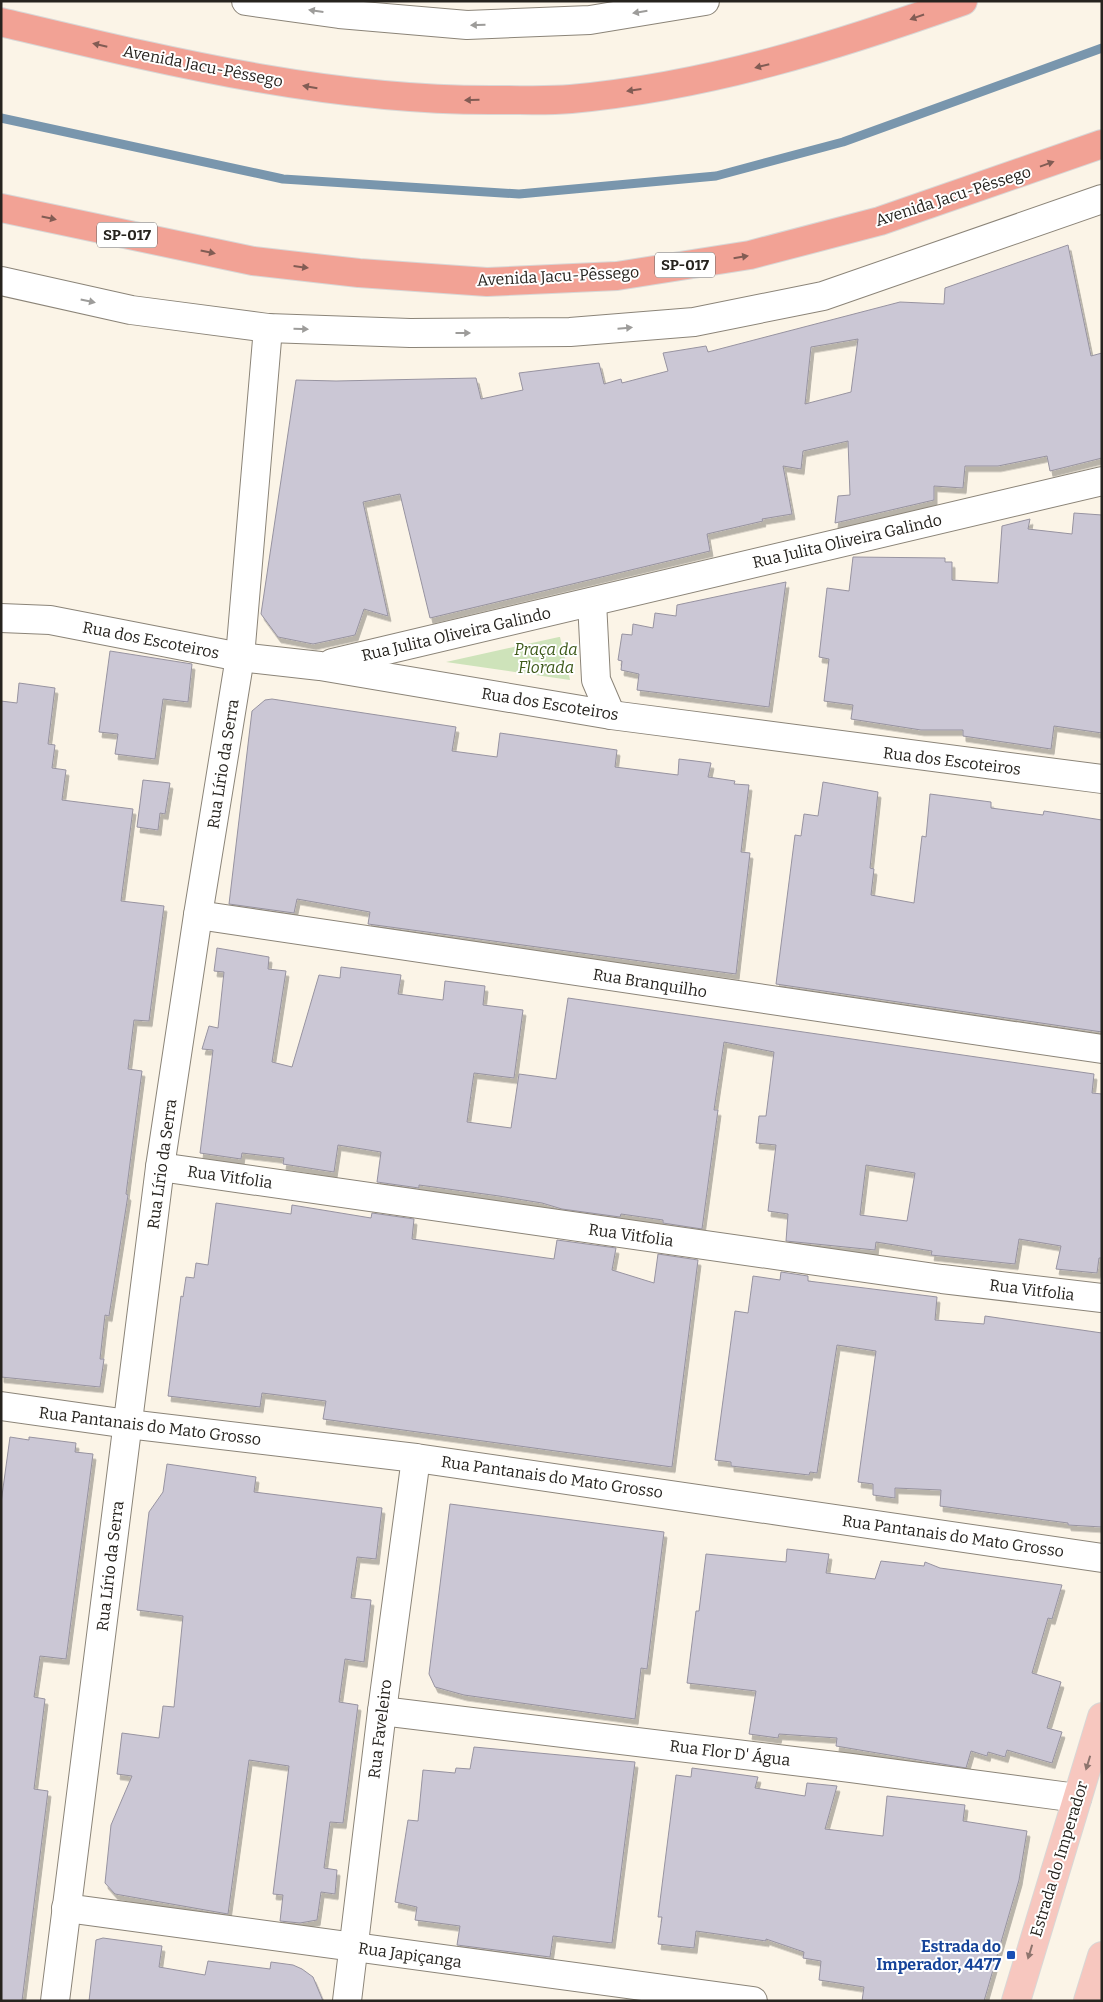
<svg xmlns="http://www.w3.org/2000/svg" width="1103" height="2002" font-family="Bitter,serif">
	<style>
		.green { fill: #cee3ba }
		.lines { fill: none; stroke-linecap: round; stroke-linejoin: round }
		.stream { stroke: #7996ad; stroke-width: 9 }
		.building { fill: #cbc7d5; stroke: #9793a0; fill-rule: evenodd; filter: url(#shadow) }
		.minor-casing { stroke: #8b8478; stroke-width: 30 }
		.major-casing { stroke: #d8d7d6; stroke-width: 30 }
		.highway-casing { stroke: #d8d7d6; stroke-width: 30 }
		.minor { stroke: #fff; stroke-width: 28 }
		.major { stroke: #f7c7bf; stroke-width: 28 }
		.highway { stroke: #f2a295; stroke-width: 28 }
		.oneway { fill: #9d9c9a }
		.oneway2 { fill: #825c54 }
		.oneway3 { fill: #8e756e }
		.transit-dot { fill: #1a4fb4; stroke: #fff; stroke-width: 2 }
		.labels { text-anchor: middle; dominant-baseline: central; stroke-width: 4; stroke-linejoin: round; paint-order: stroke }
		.shield { fill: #fff; stroke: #676562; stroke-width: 1 }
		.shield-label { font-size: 15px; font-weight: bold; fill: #26231e }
		.street-label { font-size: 16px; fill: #26231e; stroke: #fff }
		.park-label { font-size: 16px; font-style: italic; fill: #3d5919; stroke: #fff }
		.transit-label { font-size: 16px; font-weight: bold; fill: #164399; stroke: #fff; text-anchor: end }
	</style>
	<defs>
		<filter id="shadow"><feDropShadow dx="3" dy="5.5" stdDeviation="0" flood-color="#0004"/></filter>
	</defs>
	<rect width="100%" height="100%" fill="#fbf4e7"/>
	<polygon class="green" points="560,637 570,680 446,662 559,637"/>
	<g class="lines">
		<polyline class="stream" points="1,118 283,179 519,194 716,176 843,142 1102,48"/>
	</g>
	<g class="building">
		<path d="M1068,245L1091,356L1102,353V458L1050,471L1047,456L998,466H965L963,488L934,486V500L835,523L838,496L850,495L848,441L803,451L801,469L783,466L792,514L762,519L763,521L707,534L710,551L430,618L400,494L363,502L388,616L364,609L355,635L313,644L278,637L261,614L296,380L336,381L476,378L481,399L523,390L519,373L599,363L604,384L621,379L622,383L668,371L663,353L706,346L708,352L900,302L944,304L945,288ZM858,339L851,392L805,404L811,347Z"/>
		<polygon points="1074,513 1102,515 1102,733 1054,726 1051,749 963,736 963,730 921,730 851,719 853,705 824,701 829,659 819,657 827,588 849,591 853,557 945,558 945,562 952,562 952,580 998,583 1002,526 1030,519 1028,529 1072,534"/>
		<polygon points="786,582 769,707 637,690 639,674 621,670 622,661 618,660 622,634 632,635 633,624 653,628 655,613 676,616 677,605"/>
		<polygon points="110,651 192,664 188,702 163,699 155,759 115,754 118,734 99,732"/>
		<polygon points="19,683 55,688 48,744 55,745 52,768 66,770 62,800 133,809 121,901 164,906 149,1021 134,1020 128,1069 142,1071 126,1194 128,1195 109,1316 105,1315 100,1359 104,1359 100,1387 1,1377 1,701 17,703"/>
		<polygon points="272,699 456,727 452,751 497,757 500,733 617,750 615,767 678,775 679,759 711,763 708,777 735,781 734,784 749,785 741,852 750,853 736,974 368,924 370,912 297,899 294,913 229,904 252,711 265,700"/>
		<polygon points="143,780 170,783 165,814 160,813 158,830 137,827"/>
		<polygon points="823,782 878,792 870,868 874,869 871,895 914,903 922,836 926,837 930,794 991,802 991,808 1043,815 1044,811 1102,820 1102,1032 776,984 795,835 801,836 804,814 818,816"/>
		<path d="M217,948L269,957L268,969L286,971L272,1062L292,1067L319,975L340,978L341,967L401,975L398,994L443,1000L445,981L485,986L483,1005L523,1010L514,1078L474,1073L467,1122L511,1128L519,1074L556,1079L568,998L1094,1074L1092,1093L1102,1094V1258H1099L1097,1273L1056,1269L1061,1246L1019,1239L1015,1264L931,1255L932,1251L876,1242L875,1250L786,1241L788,1214L768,1211L776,1145L756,1143L759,1116H766L774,1052L724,1042L714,1110H718L702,1229L663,1223V1220L621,1214L620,1217L562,1209L542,1203L499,1196L419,1185V1188L377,1182L381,1152L338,1145L334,1172L283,1164L284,1158L242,1153L241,1159L200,1153L213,1050L202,1049L209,1026L218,1028L224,972L214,971ZM866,1165L915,1173L907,1221L860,1215Z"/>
		<polygon points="216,1203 291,1214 292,1205 371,1218 372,1213 414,1219 412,1239 554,1259 557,1240 616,1248 612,1270 654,1283 658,1254 698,1260 672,1467 323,1419 326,1401 262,1393 260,1407 168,1396 181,1296 183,1297 186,1277 194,1278 196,1263 208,1265"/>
		<polygon points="781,1272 808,1276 808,1281 937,1297 935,1320 984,1324 985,1316 1102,1333 1102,1527 1068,1525 1068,1523 940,1506 941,1490 895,1488 895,1498 873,1495 873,1484 858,1482 876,1351 837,1345 817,1473 810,1472 809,1475 731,1466 731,1462 715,1460 735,1311 748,1313 753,1276 780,1280"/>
		<polygon points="10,1437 29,1440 29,1437 76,1443 75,1452 93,1454 66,1659 40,1656 34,1697 45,1699 34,1789 48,1791 22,2001 1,2001 1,1503"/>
		<polygon points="167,1464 256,1477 254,1492 382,1508 376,1559 357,1557 351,1598 371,1600 364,1662 345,1659 339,1702 358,1705 343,1823 330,1822 324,1868 337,1870 335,1894 321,1892 317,1920 300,1923 280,1921 283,1895 273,1894 289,1766 249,1760 228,1914 115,1894 105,1883 111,1825 132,1776 117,1774 122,1733 159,1738 163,1706 174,1707 183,1616 137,1610 149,1512 163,1492"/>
		<polygon points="450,1504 664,1532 647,1669 641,1668 635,1719 464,1695 435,1687 429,1674"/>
		<polygon points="787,1549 829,1554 826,1573 875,1579 881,1561 924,1566 925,1562 940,1568 1062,1585 1052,1619 1048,1618 1032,1673 1061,1682 1047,1728 1062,1732 1052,1763 1007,1750 1005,1757 988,1752 987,1756 971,1751 966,1768 836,1746 837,1738 779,1734 778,1738 749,1734 756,1691 687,1683 696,1611 699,1611 706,1554 786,1562"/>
		<polygon points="474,1747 635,1762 612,1943 553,1936 550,1957 457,1945 460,1926 415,1920 417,1907 395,1902 408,1820 418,1821 423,1770 455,1773 456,1768 470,1769"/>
		<polygon points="692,1768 758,1777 755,1788 805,1796 807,1783 837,1786 825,1829 883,1836 887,1796 965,1805 963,1821 1027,1831 1019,1880 984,2001 862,2001 864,1987 819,1980 821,1961 803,1958 804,1952 766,1939 766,1941 696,1931 694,1948 658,1944 662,1917 658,1917 676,1775 691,1777"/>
		<polygon points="103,1938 162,1946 159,1967 205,1975 208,1961 270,1969 271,1962 293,1965 302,1969 313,1977 323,2001 89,2001 96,1940"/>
	</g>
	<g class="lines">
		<g class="minor-casing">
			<g id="minor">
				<polyline points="246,1 339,14 467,25 590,20 705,1"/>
				<polyline points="1,281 131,310 268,328 410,333 570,332 694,322 823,296 1102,199"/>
				<polyline points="592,602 596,680 611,715"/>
				<polyline points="1,618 50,620 240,657 320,666 611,715 1102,779"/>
				<polyline points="332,663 1102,481"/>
				<polyline points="198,915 1102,1049"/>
				<polyline points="160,1167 942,1279 1102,1298"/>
				<polyline points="1,1406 128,1424 416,1458 1102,1558"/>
				<polyline points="382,1711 851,1768 1077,1798"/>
				<polyline points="66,1908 753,2001"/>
				<polyline points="55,2001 160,1167 198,915 240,657 268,328"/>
				<polyline points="347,2001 382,1711 416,1458"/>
			</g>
		</g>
		<g class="major-casing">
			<g id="major">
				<polyline points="1016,2001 1102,1717"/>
				<polyline points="1088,2001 1102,1956"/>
			</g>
		</g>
		<g class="highway-casing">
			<g id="highway">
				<path d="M1,22C166,61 331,102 502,100C525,100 549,101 571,99C709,86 833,47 963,1"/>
				<polyline points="1,208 253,261 359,273 487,282 617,276 750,255 880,221 1102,144"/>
			</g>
		</g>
		<use href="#minor" class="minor"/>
		<use href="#major" class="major"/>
		<use href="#highway" class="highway"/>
	</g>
	<defs><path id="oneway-solid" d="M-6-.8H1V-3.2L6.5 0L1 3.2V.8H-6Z" transform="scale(1.25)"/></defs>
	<g class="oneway">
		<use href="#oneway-solid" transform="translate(316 11) rotate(-172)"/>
		<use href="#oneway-solid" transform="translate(640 12) rotate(171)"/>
		<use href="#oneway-solid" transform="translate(478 25) rotate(178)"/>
		<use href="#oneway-solid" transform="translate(88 301) rotate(12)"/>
		<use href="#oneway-solid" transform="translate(625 328) rotate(-5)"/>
		<use href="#oneway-solid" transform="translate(301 329) rotate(2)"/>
		<use href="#oneway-solid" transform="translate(463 333)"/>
	</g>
	<g class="oneway2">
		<use href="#oneway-solid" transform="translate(917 17) rotate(161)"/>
		<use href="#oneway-solid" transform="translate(100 45) rotate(-167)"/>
		<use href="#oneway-solid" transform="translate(762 66) rotate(166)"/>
		<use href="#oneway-solid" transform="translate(310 87) rotate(-170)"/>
		<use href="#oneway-solid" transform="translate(634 90) rotate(172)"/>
		<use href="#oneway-solid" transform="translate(472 100) rotate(179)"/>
		<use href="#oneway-solid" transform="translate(1047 164) rotate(-20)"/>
		<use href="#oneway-solid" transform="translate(49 218) rotate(12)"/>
		<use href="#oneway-solid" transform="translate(208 252) rotate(12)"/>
		<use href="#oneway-solid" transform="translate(741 257) rotate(-9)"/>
		<use href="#oneway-solid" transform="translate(301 267) rotate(7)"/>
	</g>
	<g class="oneway3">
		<use href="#oneway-solid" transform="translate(1088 1763) rotate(107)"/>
		<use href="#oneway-solid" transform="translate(1030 1952) rotate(107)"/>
	</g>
	<rect class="transit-dot" x="1006" y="1950" width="10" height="10" rx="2.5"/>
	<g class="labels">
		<g class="shield">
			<rect x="97" y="222.5" width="60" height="25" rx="4"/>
			<rect x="655" y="252.5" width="60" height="25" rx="4"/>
		</g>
		<g class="shield-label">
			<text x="127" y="235">SP-017</text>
			<text x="685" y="265">SP-017</text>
		</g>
		<g class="street-label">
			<text transform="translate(203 66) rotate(11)">Avenida Jacu-Pêssego</text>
			<text transform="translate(953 196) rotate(-18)">Avenida Jacu-Pêssego</text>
			<text transform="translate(558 276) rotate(-3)">Avenida Jacu-Pêssego</text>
			<text transform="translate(847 541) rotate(-13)">Rua Julita Oliveira Galindo</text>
			<text transform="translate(456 634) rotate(-13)">Rua Julita Oliveira Galindo</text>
			<text transform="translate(151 640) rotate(11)">Rua dos Escoteiros</text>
			<text transform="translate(550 704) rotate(9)">Rua dos Escoteiros</text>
			<text transform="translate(952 761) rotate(7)">Rua dos Escoteiros</text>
			<text transform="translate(223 764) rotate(-81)">Rua Lírio da Serra</text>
			<text transform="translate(650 983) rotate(9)">Rua Branquilho</text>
			<text transform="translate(162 1164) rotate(-82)">Rua Lírio da Serra</text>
			<text transform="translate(230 1177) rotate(8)">Rua Vitfolia</text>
			<text transform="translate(631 1235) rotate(8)">Rua Vitfolia</text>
			<text transform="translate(1032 1290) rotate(7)">Rua Vitfolia</text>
			<text transform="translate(150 1426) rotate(7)">Rua Pantanais do Mato Grosso</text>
			<text transform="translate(552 1477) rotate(8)">Rua Pantanais do Mato Grosso</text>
			<text transform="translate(953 1536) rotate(8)">Rua Pantanais do Mato Grosso</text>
			<text transform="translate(110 1566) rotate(-83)">Rua Lírio da Serra</text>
			<text transform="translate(380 1729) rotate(-83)">Rua Faveleiro</text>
			<text transform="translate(730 1753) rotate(7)">Rua Flor D' Água</text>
			<text transform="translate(1059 1859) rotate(-73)">Estrada do Imperador</text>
			<text transform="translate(410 1955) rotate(8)">Rua Japiçanga</text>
		</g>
		<g class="park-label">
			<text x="546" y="649">Praça da<tspan x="546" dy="18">Florada</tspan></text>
		</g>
		<g class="transit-label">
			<text x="1001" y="1946">Estrada do<tspan x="1001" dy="18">Imperador, 4477</tspan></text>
		</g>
	</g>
	<rect width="1103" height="2002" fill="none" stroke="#26231e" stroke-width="5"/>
</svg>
